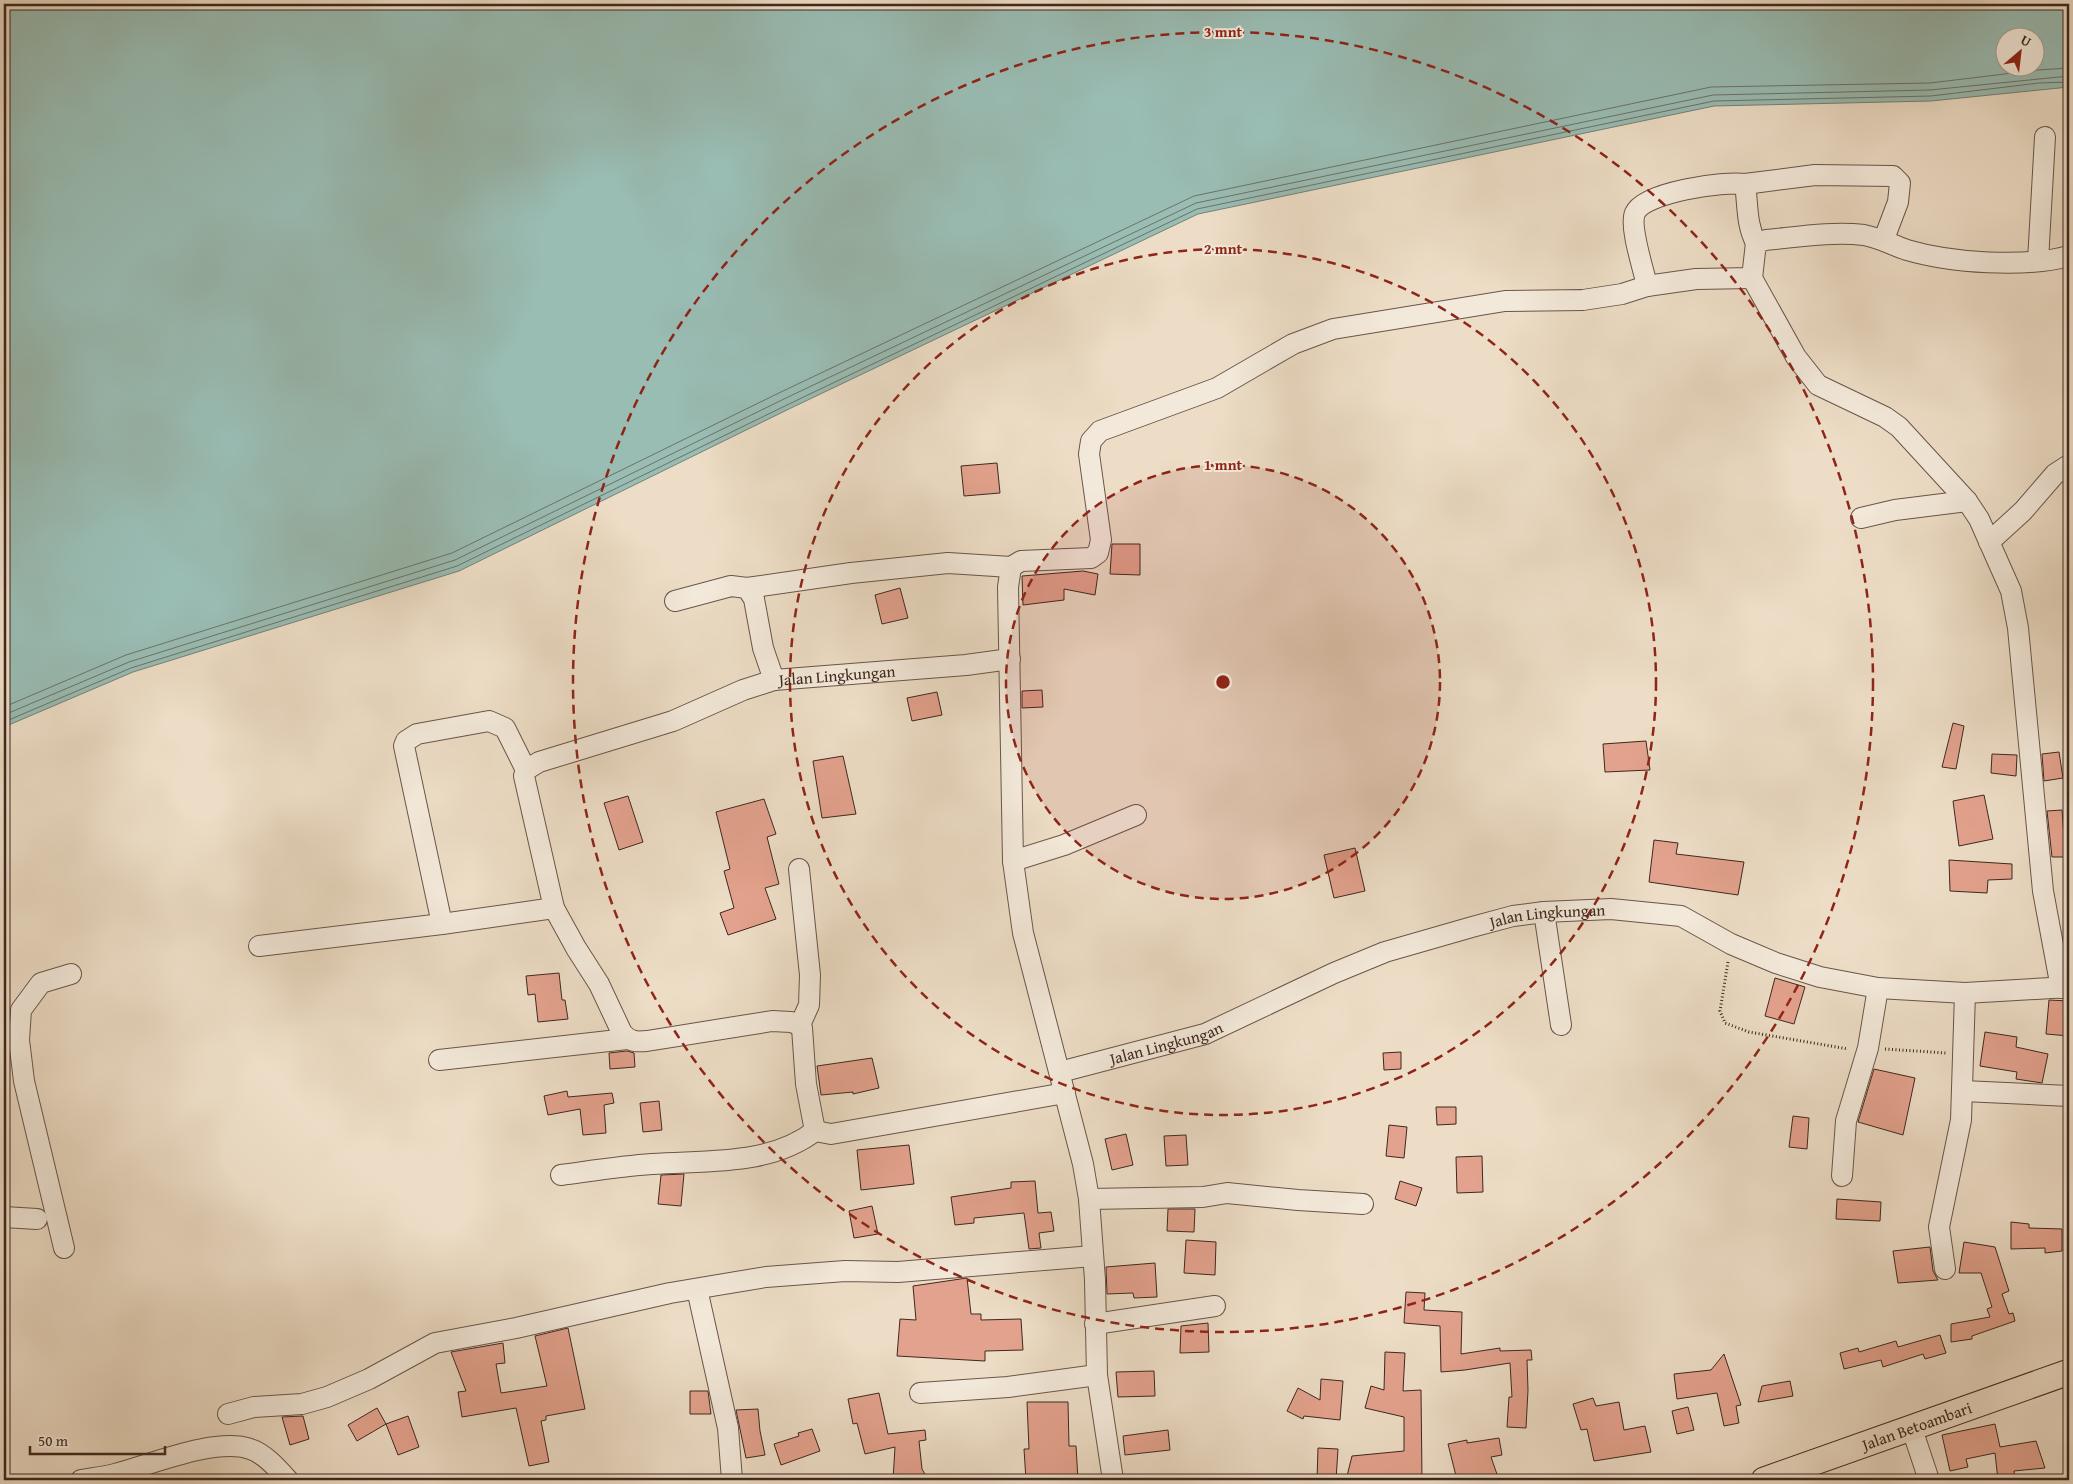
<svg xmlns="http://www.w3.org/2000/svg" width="2073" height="1484" font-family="'Gentium Book Plus',serif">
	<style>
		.water { fill: #99bcb3; stroke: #758178; fill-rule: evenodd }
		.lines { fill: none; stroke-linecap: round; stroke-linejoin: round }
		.shore { stroke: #6c7269; stroke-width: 1 }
		.building { fill: #e3a28d; stroke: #3e281f }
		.minor-casing { stroke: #6a5549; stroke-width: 22 }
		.major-casing { stroke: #3e281f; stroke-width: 27 }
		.path { stroke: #3e281f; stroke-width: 3; stroke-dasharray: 1 2.5; stroke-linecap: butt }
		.minor { stroke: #f3e9da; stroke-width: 20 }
		.major { stroke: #edddc6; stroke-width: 25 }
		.ring { fill: none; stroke: #8f2418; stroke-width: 2.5; stroke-dasharray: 9 6 }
		.labels { text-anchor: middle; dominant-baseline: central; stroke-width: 4; stroke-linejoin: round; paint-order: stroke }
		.street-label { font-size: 16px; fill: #3e281f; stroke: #f3e9da }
		.centre { fill: #8f2418; stroke: #f3e9da; stroke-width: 2.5 }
		.ring-label { font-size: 15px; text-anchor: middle; font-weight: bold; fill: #8f2418; stroke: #f3e9da; stroke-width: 4; stroke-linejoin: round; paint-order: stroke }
	</style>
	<rect width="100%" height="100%" fill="#edddc6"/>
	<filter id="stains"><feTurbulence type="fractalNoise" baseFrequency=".004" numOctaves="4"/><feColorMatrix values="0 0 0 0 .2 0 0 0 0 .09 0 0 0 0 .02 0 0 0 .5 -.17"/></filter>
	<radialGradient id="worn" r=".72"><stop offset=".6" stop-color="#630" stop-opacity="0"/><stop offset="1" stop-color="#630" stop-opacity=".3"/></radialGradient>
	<path class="water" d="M4,4H2069V87L1931,101L1714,106L1198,214L791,408L459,571L133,672L4,727ZM2006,38H2036V68H2006Z"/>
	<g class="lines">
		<g class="shore">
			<polyline points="4,707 126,655 452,553 783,391 1194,196 1711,87 1930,83 2038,70 2069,68"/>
			<polyline points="4,715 129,662 455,560 786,398 1196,203 1713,95 1930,90 2069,76"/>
			<polyline points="4,722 131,668 457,566 789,404 1197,209 1714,101 1931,96 2039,83 2069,82"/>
		</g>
	</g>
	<g class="building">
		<polygon points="997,463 1000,493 964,496 961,466"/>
		<polygon points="1112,544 1140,544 1140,575 1110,574"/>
		<polygon points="1083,571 1098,574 1095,595 1064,589 1064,600 1023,605 1022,576"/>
		<polygon points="900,588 908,618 882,624 875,595"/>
		<polygon points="1042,690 1043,707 1022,708 1022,691"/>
		<polygon points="937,692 942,715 912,721 907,698"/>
		<polygon points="1953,723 1964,726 1956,769 1942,767"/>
		<polygon points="1646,741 1650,770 1605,772 1603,744"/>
		<polygon points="2059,752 2063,778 2044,781 2042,754"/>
		<polygon points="1992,754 2017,755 2016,776 1991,773"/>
		<polygon points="843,756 856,814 822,818 813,761"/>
		<polygon points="1984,795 1993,839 1959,846 1953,801"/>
		<polygon points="628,796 643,842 619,850 604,803"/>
		<polygon points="764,799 776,834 767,837 779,884 765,888 776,919 728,935 720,913 734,908 724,871 730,869 716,812"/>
		<polygon points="2062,810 2064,836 2069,836 2069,857 2052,857 2047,811"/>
		<polygon points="1654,840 1678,843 1676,854 1744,862 1738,895 1649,882"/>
		<polygon points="1355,848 1365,891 1334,898 1324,855"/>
		<polygon points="1949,860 2012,864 2012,879 1988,880 1987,893 1950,891"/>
		<polygon points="559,973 562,1000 565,1000 568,1019 538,1022 535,994 528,995 526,976"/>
		<polygon points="1775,978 1805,987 1794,1024 1765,1016"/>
		<polygon points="2049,1000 2069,1001 2069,1036 2046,1034"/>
		<polygon points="1985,1032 2017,1037 2016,1047 2048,1054 2042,1083 2016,1079 2017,1072 1980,1066"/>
		<polygon points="627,1051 634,1053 635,1067 610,1069 609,1053"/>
		<polygon points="1401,1052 1401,1069 1384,1070 1383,1053"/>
		<polygon points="872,1058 879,1088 853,1094 853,1092 821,1095 817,1066"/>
		<polygon points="1874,1069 1915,1078 1903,1135 1858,1122"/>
		<polygon points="567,1091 568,1097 612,1093 614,1103 604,1105 606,1133 583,1135 580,1109 548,1115 544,1096"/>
		<polygon points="659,1101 662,1130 643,1132 640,1103"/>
		<polygon points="1436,1107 1456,1107 1456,1124 1437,1125"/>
		<polygon points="1793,1116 1809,1118 1807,1149 1789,1147"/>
		<polygon points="1389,1125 1407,1127 1404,1158 1386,1156"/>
		<polygon points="1126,1134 1133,1165 1112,1170 1105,1139"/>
		<polygon points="1186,1135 1188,1165 1166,1166 1164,1136"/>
		<polygon points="909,1145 914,1184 861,1190 857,1150"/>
		<polygon points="1482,1156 1483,1192 1457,1193 1456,1157"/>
		<polygon points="684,1174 681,1206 658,1204 661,1175"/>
		<polygon points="1035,1181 1038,1213 1051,1212 1054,1231 1039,1233 1041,1248 1029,1249 1024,1213 974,1218 974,1223 955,1225 951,1197 1011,1188 1011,1182"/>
		<polygon points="1400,1181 1422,1188 1416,1206 1395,1199"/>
		<polygon points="1837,1199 1881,1202 1880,1221 1836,1219"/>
		<polygon points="872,1206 878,1234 854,1238 849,1211"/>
		<polygon points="1168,1209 1195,1209 1194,1232 1167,1231"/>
		<polygon points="2011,1222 2029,1224 2029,1228 2062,1229 2062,1251 2045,1253 2045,1248 2011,1249"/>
		<polygon points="1186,1240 1216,1242 1215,1275 1184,1273"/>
		<polygon points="1964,1242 1995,1247 2009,1291 2002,1294 2009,1314 2013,1313 2015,1321 1972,1336 1972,1339 1951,1342 1951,1324 1990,1317 1987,1309 1992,1307 1981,1273 1959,1273"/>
		<polygon points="1930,1247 1933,1271 1938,1280 1898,1283 1893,1251"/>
		<polygon points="1155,1263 1157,1297 1134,1298 1133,1293 1107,1294 1106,1267"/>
		<polygon points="967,1278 971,1314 981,1314 981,1320 1021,1319 1023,1350 985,1351 985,1361 897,1356 900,1319 916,1320 913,1286"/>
		<polygon points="1406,1292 1425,1293 1424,1310 1462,1312 1461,1354 1500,1348 1500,1351 1531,1350 1532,1360 1527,1360 1528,1390 1526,1428 1507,1427 1509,1397 1512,1397 1510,1363 1465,1370 1441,1372 1440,1326 1404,1323"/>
		<polygon points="1208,1323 1209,1352 1180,1353 1181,1326"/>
		<polygon points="568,1328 585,1409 546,1416 546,1420 541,1421 549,1462 529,1466 516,1408 462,1417 458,1392 466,1391 451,1352 503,1343 505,1363 496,1364 501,1393 547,1386 535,1336"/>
		<polygon points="1940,1335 1946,1353 1925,1359 1923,1354 1883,1367 1881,1360 1844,1369 1840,1353 1858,1348 1859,1352 1896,1341 1898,1347"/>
		<polygon points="1385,1352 1405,1353 1403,1391 1421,1390 1422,1480 1346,1480 1352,1456 1404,1451 1404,1417 1365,1408 1371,1386 1384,1390"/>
		<polygon points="1724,1354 1741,1405 1736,1406 1739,1423 1724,1426 1717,1393 1677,1399 1674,1374 1711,1370"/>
		<polygon points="1154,1371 1155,1396 1118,1397 1116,1372"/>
		<polygon points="1321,1379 1343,1381 1340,1420 1304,1416 1303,1419 1287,1411 1298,1388 1320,1400"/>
		<polygon points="1790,1381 1793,1396 1758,1402 1762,1386"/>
		<polygon points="690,1391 708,1391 711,1414 690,1414"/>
		<polygon points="879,1393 888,1434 925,1430 926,1440 919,1441 922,1469 928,1480 893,1480 895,1447 865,1454 857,1423 853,1424 848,1399"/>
		<polygon points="1593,1398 1596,1406 1619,1402 1624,1430 1645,1426 1651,1452 1594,1461 1587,1429 1581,1430 1573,1404"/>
		<polygon points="1027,1402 1068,1402 1069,1446 1076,1446 1078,1480 1026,1480 1024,1449 1029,1449"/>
		<polygon points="1688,1407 1694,1430 1677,1434 1672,1411"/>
		<polygon points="377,1408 386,1424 357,1441 348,1425"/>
		<polygon points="758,1409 760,1431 765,1455 746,1458 736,1410"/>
		<polygon points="303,1416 309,1439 290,1445 282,1417"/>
		<polygon points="408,1416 419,1447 398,1455 386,1424"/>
		<polygon points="1995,1424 2000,1447 2036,1441 2045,1468 2014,1471 2015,1480 1998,1480 1995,1453 1966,1459 1968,1467 1950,1471 1942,1435"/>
		<polygon points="812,1429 820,1451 781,1465 774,1444 799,1436 798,1433"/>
		<polygon points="1168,1430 1170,1450 1125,1455 1123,1436"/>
		<polygon points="1499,1438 1502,1455 1491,1457 1499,1480 1457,1480 1448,1444 1467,1440 1467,1443"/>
		<polygon points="1318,1448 1338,1449 1336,1480 1317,1480"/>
	</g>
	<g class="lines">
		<g class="minor-casing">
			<g id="minor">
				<polyline points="1745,184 1815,175 1893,176 1900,183 1898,202 1884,239"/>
				<polyline points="2038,261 2045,137"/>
				<polyline points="1752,278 1796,357 1818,385 1885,417 1899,427 1967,501 1979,519 2011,591 2018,628 2043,891 2061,988"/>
				<path d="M1647,286C1644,270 1629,227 1635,213C1644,192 1724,181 1745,184C1748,204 1746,224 1756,243"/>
				<polyline points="1861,518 1895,510 1967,501"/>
				<polyline points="1989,542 2023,511 2055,474 2069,465"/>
				<polyline points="1011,567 1008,587 1013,861 1023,933 1083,1164 1089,1199 1095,1280 1097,1375 1113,1480"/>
				<path d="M747,588L851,573L948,563L1011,567L1021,561L1091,558L1098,553L1101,540L1089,454L1091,441L1100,431L1217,388L1293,344L1333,329L1505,301L1583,300L1622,294L1647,286L1696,279L1752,278L1756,243L1766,240C1797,237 1833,231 1864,235C1880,238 1892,245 1907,250C1951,263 2025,268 2069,256"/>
				<path id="s1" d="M675,601L731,586L747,588L754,599L763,648L774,680L966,665L1010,659"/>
				<path d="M774,680L743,690L673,721L539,762L526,770L524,776L554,908L576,948L599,984L622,1033C630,1042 636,1042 647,1041L772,1021L791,1022L800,1025"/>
				<polyline points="1013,861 1064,845 1136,815"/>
				<polyline points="799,869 810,975 809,1005 800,1025 802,1028 806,1084 815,1131"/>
				<polyline points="1544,912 1561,1025"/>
				<polyline points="442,924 404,746 406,741 417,734 489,721 505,728 526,770"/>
				<polyline points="259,946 442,924 554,908"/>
				<polyline points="439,1060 627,1039"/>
				<path id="s2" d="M1060,1072L1205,1034L1334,973L1385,952L1472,927L1513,916L1544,912L1611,909L1681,916L1731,944L1776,963L1820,977L1878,988L1965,993L2069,987"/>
				<polyline points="1963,1091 2069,1096"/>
				<polyline points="815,1131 831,1134 1065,1093"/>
				<path d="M561,1175C591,1171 622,1166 652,1164C707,1160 769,1166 815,1131"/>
				<polyline points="1842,1176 1846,1121 1868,1048 1878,988"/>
				<polyline points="1089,1199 1203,1197 1227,1193 1298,1200 1363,1204"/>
				<polyline points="4,1217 37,1219"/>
				<polyline points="64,1248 24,1081 19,1040 21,1010 41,983 71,974"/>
				<polyline points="1945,1269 1939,1227 1961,1120 1965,993"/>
				<polyline points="697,1289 728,1428 732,1480"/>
				<polyline points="1095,1324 1215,1306"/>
				<polyline points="920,1393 1008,1387 1097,1375"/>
				<polyline points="228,1414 254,1407 302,1404 327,1397 369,1379 435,1343 516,1328 670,1293 766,1277 845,1271 898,1272 1093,1256"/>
				<polyline points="1912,1429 1929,1480"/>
				<path d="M81,1480C93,1478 104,1477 115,1474C150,1465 215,1437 250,1449C264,1453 278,1469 288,1480"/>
			</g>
		</g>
		<g class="major-casing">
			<g id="major">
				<path id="s3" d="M1764,1480L2069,1372"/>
			</g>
		</g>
		<g class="path">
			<polyline points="1728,962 1720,1011 1725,1023 1749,1032 1848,1049"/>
			<polyline points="1885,1049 1946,1053"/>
		</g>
		<use href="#minor" class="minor"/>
		<use href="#major" class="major"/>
	</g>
	<circle cx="1223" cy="682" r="217" fill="#8f2418" fill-opacity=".12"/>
	<g class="ring">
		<circle cx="1223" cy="682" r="217"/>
		<circle cx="1223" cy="682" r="433"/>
		<circle cx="1223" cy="682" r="650"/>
	</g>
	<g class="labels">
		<g class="street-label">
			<text stroke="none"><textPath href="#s1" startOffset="234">Jalan Lingkungan</textPath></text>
			<text stroke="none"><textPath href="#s2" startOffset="515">Jalan Lingkungan</textPath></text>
			<text stroke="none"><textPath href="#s2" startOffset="110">Jalan Lingkungan</textPath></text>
			<text stroke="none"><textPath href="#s3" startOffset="162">Jalan Betoambari</textPath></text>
		</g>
	</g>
	<circle cx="1223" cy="682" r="8" class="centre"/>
	<g class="ring-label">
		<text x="1223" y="37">3 mnt</text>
		<text x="1223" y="254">2 mnt</text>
		<text x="1223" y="470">1 mnt</text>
	</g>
	<rect width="2073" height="1484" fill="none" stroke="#edddc6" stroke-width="20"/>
	<rect x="5" y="5" width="2063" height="1474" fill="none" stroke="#3e281f" stroke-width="2.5"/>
	<rect x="10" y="10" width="2053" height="1464" fill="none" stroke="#3e281f"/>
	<g transform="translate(2020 52) rotate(28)"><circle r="24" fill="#f3e9da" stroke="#ab9c8f"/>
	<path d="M0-4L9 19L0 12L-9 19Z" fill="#8f2418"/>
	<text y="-8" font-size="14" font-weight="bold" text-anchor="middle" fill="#3e281f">U</text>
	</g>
	<path d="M30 1446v8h135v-8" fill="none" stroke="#3e281f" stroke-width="2.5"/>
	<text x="38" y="1446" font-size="15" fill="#3e281f" stroke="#f3e9da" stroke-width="4" paint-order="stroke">50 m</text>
	<rect width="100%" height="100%" filter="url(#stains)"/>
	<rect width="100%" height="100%" fill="url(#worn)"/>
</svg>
